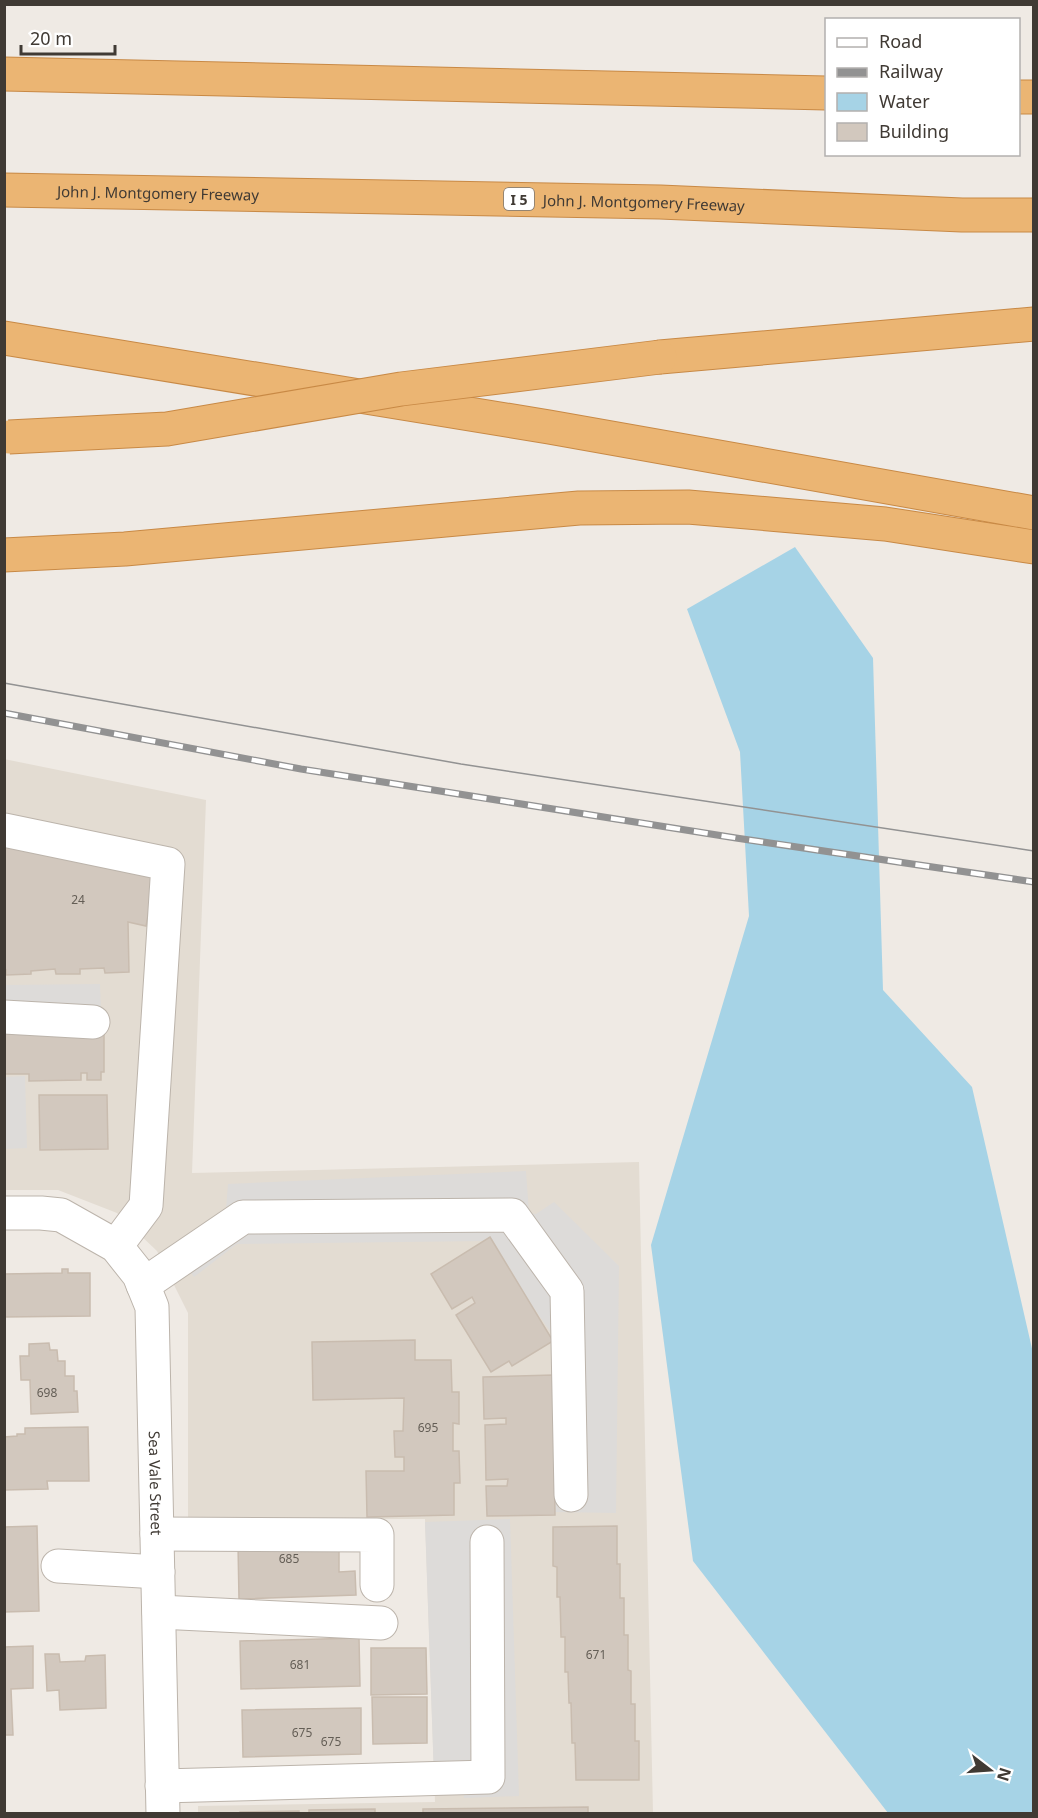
<svg xmlns="http://www.w3.org/2000/svg" width="1038" height="1818" font-family="'Noto Sans',sans-serif">
	<style>
		.residential { fill: #e3dcd2 }
		.parking { fill: #dddbd9 }
		.water { fill: #a6d3e6 }
		.building { fill: #d2c8be; stroke: #c9bcaf; stroke-width: 1.5 }
		.lines { fill: none; stroke-linecap: round; stroke-linejoin: round }
		.minor-casing { stroke: #bcb4ab; stroke-width: 35 }
		.highway-casing { stroke: #c88945; stroke-width: 35 }
		.minor { stroke: #fff; stroke-width: 33 }
		.highway { stroke: #ebb573; stroke-width: 33 }
		.tram { stroke: #929292; stroke-width: 1.5 }
		.rail-casing { stroke: #929292; stroke-width: 7 }
		.rail { stroke: #fff; stroke-width: 4.5; stroke-dasharray: 14; stroke-linecap: butt }
		.highway-bridge-casing { stroke: #c88945; stroke-width: 35; stroke-linecap: butt }
		.highway-bridge { stroke: #ebb573; stroke-width: 33 }
		.labels { text-anchor: middle; dominant-baseline: central; stroke-width: 4.5; stroke-linejoin: round; paint-order: stroke }
		.number-label { font-size: 12px; fill: #645e56 }
		.shield { fill: #fff; stroke: #797571; stroke-width: 1.5 }
		.shield-label { font-size: 14px; font-weight: bold; fill: #403a34 }
		.street-label { font-size: 15px; fill: #403a34; stroke: #fff }
	</style>
	<rect width="100%" height="100%" fill="#efeae4"/>
	<polygon class="residential" points="4,759 206,800 192,1173 639,1162 653,1813 198,1813 198,1806 435,1802 425,1519 188,1519 188,1313 157,1251 117,1213 58,1190 5,1190"/>
	<g class="parking">
		<polygon points="100,984 101,1011 5,1013 4,985"/>
		<polygon points="25,1076 27,1148 5,1149 5,1077"/>
		<polygon points="526,1171 529,1213 536,1214 554,1202 619,1266 616,1513 553,1512 552,1334 487,1241 237,1244 194,1277 174,1250 226,1209 228,1184"/>
		<polygon points="510,1519 519,1796 464,1798 463,1776 434,1777 425,1522"/>
	</g>
	<polygon class="water" points="795,547 873,658 883,990 972,1087 1033,1353 1033,1813 888,1813 693,1561 651,1245 749,916 740,752 687,609"/>
	<g class="building">
		<polygon points="4,845 156,876 146,926 128,922 129,972 105,973 104,968 80,969 80,974 56,974 55,969 31,971 31,974 6,975 6,970 4,971"/>
		<polygon points="104,1030 104,1072 101,1072 101,1080 87,1080 87,1073 81,1073 81,1080 29,1081 29,1074 4,1074 4,1032"/>
		<polygon points="39,1095 107,1095 108,1149 40,1150"/>
		<polygon points="490,1237 553,1341 512,1366 509,1361 491,1372 456,1315 475,1303 472,1297 452,1309 431,1274"/>
		<polygon points="62,1269 68,1269 68,1273 90,1273 90,1316 4,1317 4,1274 62,1273"/>
		<polygon points="415,1340 415,1360 451,1360 452,1392 459,1392 459,1424 453,1423 453,1451 459,1451 460,1483 454,1483 454,1515 367,1517 366,1471 404,1471 404,1457 395,1457 394,1431 403,1431 404,1398 313,1400 312,1342"/>
		<polygon points="49,1343 50,1350 57,1350 58,1361 65,1361 65,1376 74,1376 74,1391 77,1391 78,1412 31,1414 30,1380 21,1380 20,1356 29,1356 29,1344"/>
		<polygon points="553,1375 555,1515 487,1516 486,1486 507,1486 508,1479 486,1480 485,1425 506,1424 506,1418 484,1419 483,1377"/>
		<polygon points="88,1427 89,1481 47,1481 48,1489 4,1490 4,1437 17,1436 17,1434 25,1434 25,1428"/>
		<polygon points="37,1526 39,1611 4,1612 4,1527"/>
		<polygon points="617,1526 617,1564 620,1564 620,1598 624,1598 624,1635 628,1635 628,1670 631,1671 631,1704 635,1704 635,1741 639,1741 639,1780 576,1780 575,1743 572,1743 571,1703 569,1703 568,1672 565,1672 565,1637 561,1637 560,1597 557,1597 557,1567 553,1566 553,1527"/>
		<polygon points="339,1542 339,1572 355,1571 356,1595 239,1599 238,1544"/>
		<polygon points="359,1638 360,1686 241,1689 240,1641"/>
		<polygon points="33,1646 33,1688 11,1689 13,1735 4,1735 4,1647"/>
		<polygon points="371,1648 426,1648 427,1694 371,1695"/>
		<polygon points="45,1654 59,1654 60,1662 85,1661 86,1656 105,1655 106,1708 60,1710 59,1690 47,1691"/>
		<polygon points="372,1697 427,1697 427,1743 373,1744"/>
		<polygon points="361,1708 361,1754 243,1757 242,1710"/>
		<polygon points="588,1807 588,1814 423,1814 423,1809"/>
		<polygon points="375,1809 375,1814 309,1814 309,1810"/>
		<polygon points="299,1811 299,1814 240,1814 240,1812"/>
	</g>
	<g class="lines">
		<g class="minor-casing">
			<g id="minor">
				<polyline points="4,830 168,864 146,1206 116,1246"/>
				<polyline points="4,1017 93,1022"/>
				<path id="s1" d="M4,1213H41L61,1215L116,1246L139,1275L152,1307L163,1814"/>
				<polyline points="143,1285 243,1217 512,1215 567,1291 571,1495"/>
				<polyline points="157,1534 377,1535 377,1585"/>
				<polyline points="58,1566 158,1572"/>
				<polyline points="159,1612 381,1623"/>
				<polyline points="162,1786 488,1777 487,1542"/>
			</g>
		</g>
		<g class="highway-casing">
			<g id="highway">
				<polyline points="4,74 826,93"/>
				<polyline points="1018,97 1034,97"/>
				<path id="s2" d="M4,190L660,202L962,215H1034"/>
				<polyline points="4,338 549,427 1034,513"/>
				<polyline points="660,357 1034,324"/>
				<polyline points="4,555 125,549 579,508 688,507 885,524 1034,547"/>
			</g>
		</g>
		<use href="#minor" class="minor"/>
		<use href="#highway" class="highway"/>
		<polyline class="tram" points="4,683 461,764 1034,851"/>
		<g class="rail-casing">
			<polyline id="rail" points="4,713 301,769 736,838 1034,882"/>
		</g>
		<use href="#rail" class="rail"/>
		<g class="highway-bridge-casing">
			<polyline id="highway-bridge" points="9,437 167,429 401,389 660,357"/>
		</g>
		<use href="#highway-bridge" class="highway-bridge"/>
	</g>
	<g class="labels">
		<g class="number-label">
			<text x="78" y="899">24</text>
			<text x="47" y="1392">698</text>
			<text x="428" y="1427">695</text>
			<text x="289" y="1558">685</text>
			<text x="596" y="1654">671</text>
			<text x="300" y="1664">681</text>
			<text x="302" y="1732">675</text>
			<text x="331" y="1741">675</text>
		</g>
		<rect class="shield" x="504" y="188" width="30" height="22" rx="4.5"/>
		<g class="shield-label">
			<text x="519" y="199">I 5</text>
		</g>
		<g class="street-label">
			<text stroke="none"><textPath href="#s2" startOffset="154">John J. Montgomery Freeway</textPath></text>
			<text stroke="none"><textPath href="#s2" startOffset="640">John J. Montgomery Freeway</textPath></text>
			<text stroke="none"><textPath href="#s1" startOffset="368">Sea Vale Street</textPath></text>
		</g>
	</g>
	<rect width="1038" height="1818" fill="none" stroke="#403a34" stroke-width="12"/>
	<rect x="825" y="18" width="195" height="138" fill="#ffffff" stroke="#b3b0ae" stroke-width="1.5"/>
	<rect x="837" y="38" width="30" height="9" fill="#ffffff" stroke="#b3b0ae" stroke-width="1.5"/>
	<text x="879" y="48" font-size="18" fill="#403a34">Road</text>
	<rect x="837" y="68" width="30" height="9" fill="#929292" stroke="#b3b0ae" stroke-width="1.5"/>
	<text x="879" y="78" font-size="18" fill="#403a34">Railway</text>
	<rect x="837" y="93" width="30" height="18" fill="#a6d3e6" stroke="#b3b0ae" stroke-width="1.5"/>
	<text x="879" y="108" font-size="18" fill="#403a34">Water</text>
	<rect x="837" y="123" width="30" height="18" fill="#d2c8be" stroke="#b3b0ae" stroke-width="1.5"/>
	<text x="879" y="138" font-size="18" fill="#403a34">Building</text>
	<g transform="translate(990 1770) rotate(107)" stroke="#ffffff" stroke-width="4.5" paint-order="stroke">
	<path d="M0-4.5L10 22L0 15L-10 22Z" fill="#403a34"/>
	<text y="-9" font-size="16" font-weight="bold" text-anchor="middle" fill="#403a34">N</text>
	</g>
	<path d="M21 45v9h94v-9" fill="none" stroke="#403a34" stroke-width="3"/>
	<text x="30" y="45" font-size="18" fill="#403a34" stroke="#ffffff" stroke-width="4.5" paint-order="stroke">20 m</text>
</svg>
